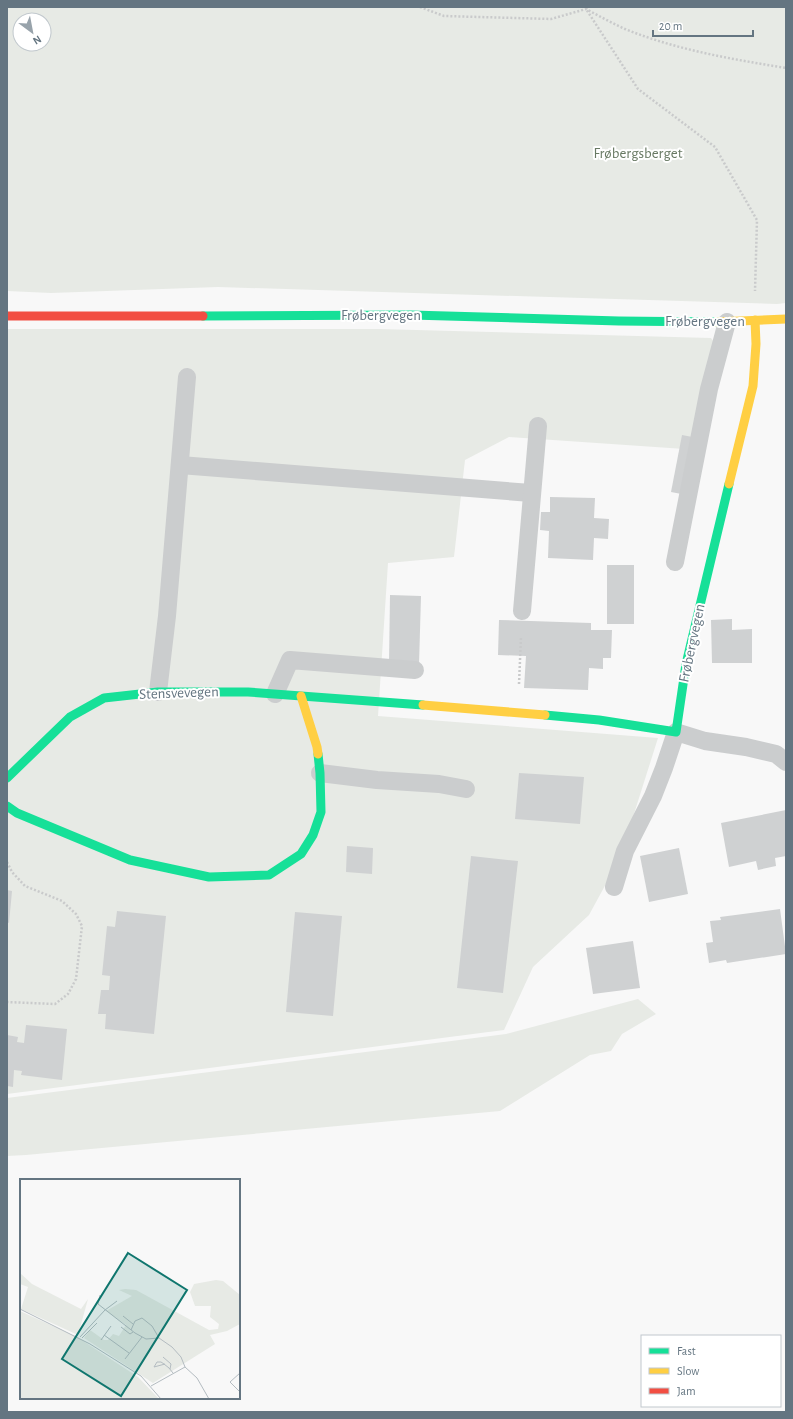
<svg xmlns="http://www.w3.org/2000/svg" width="793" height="1419" font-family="'Alegreya Sans',sans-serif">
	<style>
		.green { fill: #e7eae5; fill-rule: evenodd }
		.building { fill: #cfd1d2 }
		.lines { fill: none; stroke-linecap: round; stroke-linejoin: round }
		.path { stroke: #c9cacb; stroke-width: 2.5; stroke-dasharray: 2 2; stroke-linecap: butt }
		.lane { stroke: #cbcdce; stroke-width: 18 }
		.fast { stroke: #16e098; stroke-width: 9 }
		.slow { stroke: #ffcf43; stroke-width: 9 }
		.jam { stroke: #f24e42; stroke-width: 9 }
		.labels { text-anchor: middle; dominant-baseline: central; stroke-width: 4; stroke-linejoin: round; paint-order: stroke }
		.park-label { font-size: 15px; fill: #687963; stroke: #fff }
		.street-label { font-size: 15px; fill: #647581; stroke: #fff }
		.inset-road { fill: none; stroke: #b4bcc1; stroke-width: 1 }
		.view { fill: #0f766e; fill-opacity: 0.15; stroke: #0f766e; stroke-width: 2 }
		.inset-edge { fill: none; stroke: #647581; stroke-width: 2 }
	</style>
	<rect width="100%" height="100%" fill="#f8f8f8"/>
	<g class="green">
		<path d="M7,7H786V303L777,304L218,287L51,293L7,291ZM20,20H44V44H20Z"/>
		<polygon points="7,329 379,329 711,338 716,345 699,450 509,437 465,460 454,557 388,563 378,716 658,738 620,858 589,915 533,967 504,1030 7,1094"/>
		<polygon points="638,999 656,1014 622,1034 611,1051 590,1055 500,1111 26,1155 7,1156 7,1098 506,1034"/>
	</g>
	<g class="building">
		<polygon points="682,435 703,439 692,496 671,492"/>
		<polygon points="550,497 595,498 594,518 609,519 608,539 594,538 593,560 548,558 549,531 540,530 541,512 550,512"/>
		<rect x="607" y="565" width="27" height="59"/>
		<polygon points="390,595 421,596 419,665 389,664"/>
		<polygon points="732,619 732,630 752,629 752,663 712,663 711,620"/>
		<polygon points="499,620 591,623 591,630 612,630 611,658 603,658 603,669 589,668 588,690 524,688 526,656 498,655"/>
		<polygon points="519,773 584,777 580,824 515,819"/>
		<polygon points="786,810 786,856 775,858 776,866 758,870 756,861 729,867 721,823"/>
		<polygon points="347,846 373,848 372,874 346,872"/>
		<polygon points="679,848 688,894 649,902 640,856"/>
		<polygon points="471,856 518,861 503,993 457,988"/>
		<polygon points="7,890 12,891 9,923 7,922"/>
		<polygon points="780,909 786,954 727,963 726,960 709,963 706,943 713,942 710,921 721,920 720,917"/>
		<polygon points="117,911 166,916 154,1034 105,1029 106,1014 98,1014 101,990 109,990 110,976 102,975 107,926 115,927"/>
		<polygon points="295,912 342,916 333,1016 286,1012"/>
		<polygon points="633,941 640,988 593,994 586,948"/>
		<polygon points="26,1025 67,1029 62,1080 21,1075 22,1071 14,1070 13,1087 7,1086 7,1035 18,1037 17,1042 24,1043"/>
	</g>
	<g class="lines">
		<g class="path">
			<path d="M420,7L444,16L551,19L586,9C599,16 612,23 625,29C677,50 731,59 786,68"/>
			<polyline points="587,7 586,9 638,89 715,147 757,220 755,291"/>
			<polyline points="519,684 521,637"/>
			<polyline points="7,862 12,872 25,886 62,901 76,914 82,926 76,979 68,994 55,1004 7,1002"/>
		</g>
		<g class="lane">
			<polyline points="180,465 531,493"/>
			<polyline points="675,562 709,389 727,322"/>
			<polyline points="522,611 538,426"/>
			<polyline points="158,692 167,616 187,377"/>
			<polyline points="275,694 290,660 415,670"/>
			<polyline points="320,773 377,780 439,784 466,789"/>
			<polyline points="614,887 625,851 653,796 664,768 676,732 705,741 746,747 776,754 786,762"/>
		</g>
		<g class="fast">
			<polyline points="203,316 411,315 619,321 716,322"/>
			<polyline points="545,715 599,720 676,732 686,664 729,484"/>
			<polyline points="7,778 70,717 104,698 158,692 248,692 423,705"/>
			<polyline points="7,806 17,813 130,860 209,877 269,875 301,854 313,835 321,812 320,773 318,754"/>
		</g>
		<g class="slow">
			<polyline points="716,322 786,319"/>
			<polyline points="729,484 753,386 756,344 755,320"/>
			<polyline points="301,696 317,747 318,754"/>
			<polyline points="423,705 545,715"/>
		</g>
		<polyline class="jam" points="7,316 203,316"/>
	</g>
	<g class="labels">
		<g class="park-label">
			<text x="638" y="153">Frøbergsberget</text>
		</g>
		<g class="street-label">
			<text x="381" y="315">Frøbergvegen</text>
			<text x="705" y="321">Frøbergvegen</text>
			<text transform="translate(692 643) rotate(-78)">Frøbergvegen</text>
			<text transform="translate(179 693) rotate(-2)">Stensvevegen</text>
		</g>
	</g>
	<g transform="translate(20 1179)">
		<rect width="220" height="220" fill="#f8f8f8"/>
		<path d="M0,94L12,105L61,130L68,120L58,156L1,130L8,108L0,105ZM196,101L203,102L220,116V145L207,152L190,156L195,165L133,204L64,159L70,151L84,161H88L93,155L99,157L106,146L86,132L112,117L99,111L105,110L116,111L189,151L198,150L199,145L190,138L191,127H175L170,113L174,105ZM0,132L57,158L118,198L139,220H0Z" fill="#e7eae5"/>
		<path class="inset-road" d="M80,116L78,125L115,154L126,160L139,159L152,168L161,178L165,188L177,199L189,220M0,130L70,165L121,197L141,220M103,137L113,145M101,148L110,155L113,153M111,151L115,142L122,139L132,147L139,159M84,156L109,174M60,158L85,131L97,122M62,159L77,144M81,161L91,147M143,178L151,185L150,190M105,180L122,158M145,185L134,188L137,183H141L144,185L149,189L153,194M220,194L210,203L220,213M131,207L165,188"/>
		<path class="view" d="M108,74L167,111L101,217L42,180Z"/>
		<rect width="220" height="220" class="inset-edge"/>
	</g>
	<rect width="793" height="1419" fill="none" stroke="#647581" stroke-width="16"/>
	<rect x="641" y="1335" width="140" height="72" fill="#ffffff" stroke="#c1c8cd"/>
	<rect x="649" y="1348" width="20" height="6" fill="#16e098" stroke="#c1c8cd"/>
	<text x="677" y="1355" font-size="12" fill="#647581">Fast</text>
	<rect x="649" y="1368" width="20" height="6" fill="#ffcf43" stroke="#c1c8cd"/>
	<text x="677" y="1375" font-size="12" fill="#647581">Slow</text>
	<rect x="649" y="1388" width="20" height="6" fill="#f24e42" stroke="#c1c8cd"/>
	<text x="677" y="1395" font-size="12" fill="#647581">Jam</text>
	<g transform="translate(32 32) rotate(148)"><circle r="19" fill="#ffffff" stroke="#c1c8cd"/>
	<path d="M0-3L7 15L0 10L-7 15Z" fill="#98a3ab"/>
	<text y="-6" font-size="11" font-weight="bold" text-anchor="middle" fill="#647581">N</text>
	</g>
	<path d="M653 30v6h100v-6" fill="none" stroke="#647581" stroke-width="2"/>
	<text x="659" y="30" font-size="12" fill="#647581" stroke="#ffffff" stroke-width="3" paint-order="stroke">20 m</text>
</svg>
